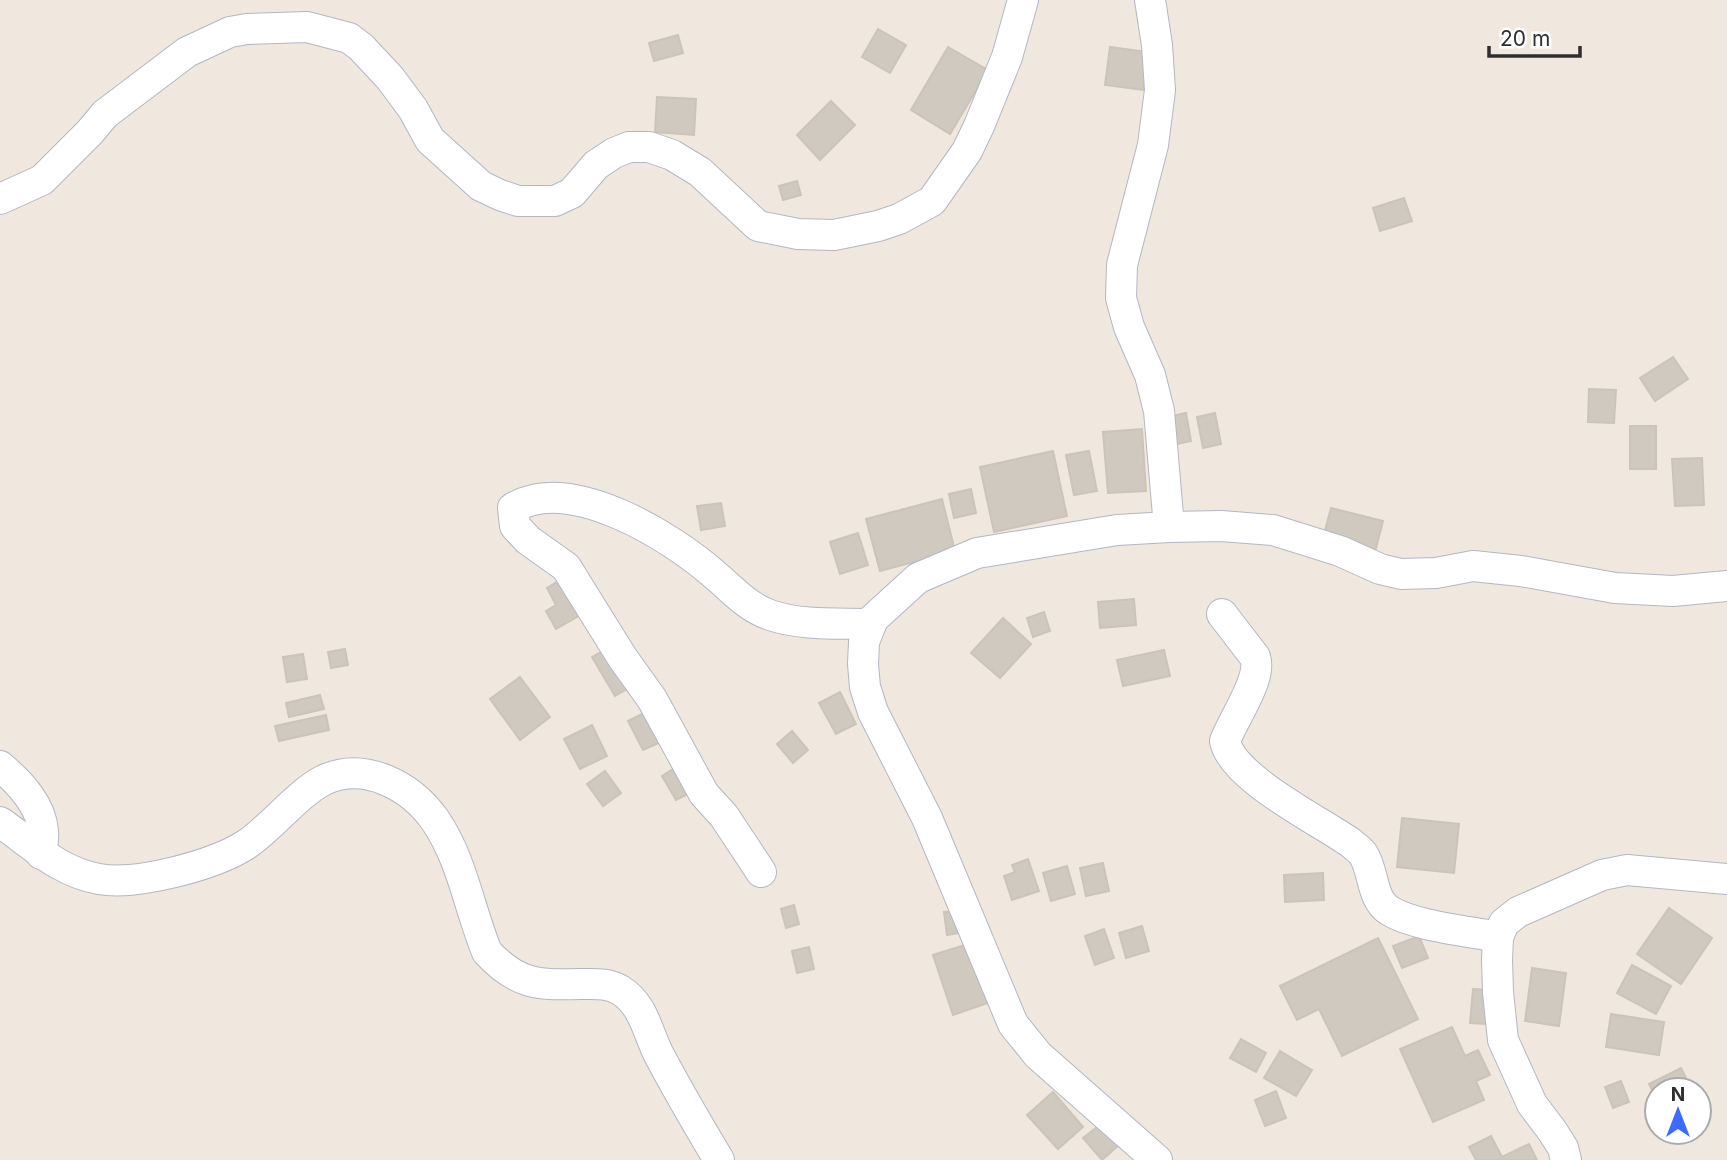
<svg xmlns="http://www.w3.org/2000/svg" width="1727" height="1160" font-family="Inter,sans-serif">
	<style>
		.building { fill: #cfc9c0; stroke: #ccc4b8; stroke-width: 2 }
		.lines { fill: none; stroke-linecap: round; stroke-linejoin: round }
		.street-casing { stroke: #b3b7c2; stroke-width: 32 }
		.street { stroke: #fff; stroke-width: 30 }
	</style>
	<rect width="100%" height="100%" fill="#f0e8df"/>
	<g class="building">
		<polygon points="878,29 906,45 890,73 862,57"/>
		<polygon points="678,35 683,53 654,61 649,43"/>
		<polygon points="948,47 988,70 950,134 911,110"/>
		<polygon points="1110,47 1148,52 1143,90 1105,85"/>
		<polygon points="657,97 696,99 694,135 655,132"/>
		<polygon points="831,101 855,125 820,160 797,135"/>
		<polygon points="797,181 801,195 783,200 779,186"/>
		<polygon points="1404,198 1412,221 1380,231 1373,208"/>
		<polygon points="1673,357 1688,379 1655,401 1640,378"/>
		<polygon points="1589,389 1616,390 1614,423 1588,422"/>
		<polygon points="1186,413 1191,441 1177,444 1172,416"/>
		<polygon points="1215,413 1221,444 1203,448 1197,417"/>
		<rect x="1630" y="426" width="26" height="43"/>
		<polygon points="1142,429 1146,491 1108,493 1103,432"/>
		<polygon points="1053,451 1067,516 994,532 980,467"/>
		<polygon points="1089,451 1097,491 1074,495 1066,455"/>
		<polygon points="1702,458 1704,505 1675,506 1672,459"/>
		<polygon points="971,489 976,513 954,518 949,494"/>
		<polygon points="942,499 955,551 880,571 866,519"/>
		<polygon points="721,503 725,526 701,530 697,506"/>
		<polygon points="1331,508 1383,521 1375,552 1323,538"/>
		<polygon points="858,533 868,565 840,574 830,542"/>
		<polygon points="564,578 584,613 556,629 546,611 556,605 547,588"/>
		<polygon points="1134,599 1136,625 1100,628 1098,602"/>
		<polygon points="1044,612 1050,631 1033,637 1027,618"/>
		<polygon points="1003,618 1031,644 1000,678 971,653"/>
		<polygon points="608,648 631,687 615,696 592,657"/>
		<polygon points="345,649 348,665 331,668 328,652"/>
		<polygon points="1164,650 1170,676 1123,686 1117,660"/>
		<polygon points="303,654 307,679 287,682 283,657"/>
		<polygon points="520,677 550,717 520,740 490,699"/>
		<polygon points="840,692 856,724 836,734 819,703"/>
		<polygon points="320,695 324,709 289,717 286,703"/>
		<polygon points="648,711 663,741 643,750 628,721"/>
		<polygon points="326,715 329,730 279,741 275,726"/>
		<polygon points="592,725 607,756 580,769 564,739"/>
		<polygon points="792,731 808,750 793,763 777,744"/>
		<polygon points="675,768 690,793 676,800 662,776"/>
		<polygon points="605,771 621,793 603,806 587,784"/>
		<polygon points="1402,818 1459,824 1454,873 1397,867"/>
		<polygon points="1028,859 1039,891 1012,900 1004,876 1015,872 1012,865"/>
		<polygon points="1103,863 1109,891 1086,896 1080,868"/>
		<polygon points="1067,866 1075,894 1051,901 1043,873"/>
		<polygon points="1323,873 1324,900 1285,902 1284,875"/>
		<polygon points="794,905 799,924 786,928 781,909"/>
		<polygon points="1669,908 1712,938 1681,984 1637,954"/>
		<polygon points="956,911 959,933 947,935 944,912"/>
		<polygon points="1142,926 1149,951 1126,958 1119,933"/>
		<polygon points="1104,929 1114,958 1095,965 1085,936"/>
		<polygon points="1419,936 1428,958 1402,968 1393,946"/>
		<polygon points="1378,938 1418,1019 1342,1056 1319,1009 1297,1020 1280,986"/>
		<polygon points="968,944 988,1003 953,1015 933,955"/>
		<polygon points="809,947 814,969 797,973 792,951"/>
		<polygon points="1632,965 1671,986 1656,1014 1617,993"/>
		<polygon points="1532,968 1566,973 1559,1026 1525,1021"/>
		<polygon points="1473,989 1489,990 1486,1024 1470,1023"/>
		<polygon points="1611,1014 1664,1022 1659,1055 1606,1047"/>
		<polygon points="1452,1027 1465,1056 1478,1050 1490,1075 1476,1081 1484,1100 1433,1122 1400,1049"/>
		<polygon points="1241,1039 1266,1053 1256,1072 1230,1058"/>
		<polygon points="1280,1051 1312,1070 1296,1096 1264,1078"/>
		<polygon points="1681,1068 1692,1090 1657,1090 1657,1100 1649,1084"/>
		<polygon points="1621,1081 1629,1102 1613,1108 1605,1087"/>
		<polygon points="1276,1091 1286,1118 1265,1126 1255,1100"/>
		<polygon points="1053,1092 1083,1127 1058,1149 1027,1115"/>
		<polygon points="1101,1124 1119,1145 1102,1160 1083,1138"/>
		<polygon points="1491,1136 1502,1157 1529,1144 1537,1160 1476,1160 1469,1147"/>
	</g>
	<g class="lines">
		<g class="street-casing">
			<g id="street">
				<polyline points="1150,0 1157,45 1160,90 1153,145 1122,265 1121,298 1129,327 1150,375 1159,411 1169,527"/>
				<polyline points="0,199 42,180 90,132 105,114 187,52 230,32 247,29 307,27 349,38 361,47 390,78 413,109 430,140 481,186 500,195 518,201 555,201 572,193 596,165 614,153 629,147 649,147 672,155 700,172 758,226 798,234 834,235 878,226 899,219 932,201 967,151 979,126 1007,57 1023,0"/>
				<path d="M1222,614L1255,657C1263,678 1233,719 1225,741C1232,778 1320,821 1351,843C1354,846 1360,850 1363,854C1374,870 1371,900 1390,911C1415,926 1468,931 1498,937"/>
				<path d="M0,766C19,782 41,804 43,831C44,838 42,847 41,854"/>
				<path d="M0,822C33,845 59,872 99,879C136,886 215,865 247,844C271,828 298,793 324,780C365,761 411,786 435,820C462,859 469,908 487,952C518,986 540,985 583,984C596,984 608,983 620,990C643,1004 647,1030 658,1053C677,1089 698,1125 719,1160"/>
				<path d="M761,872L724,816L704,794L652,699L622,657L566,567L528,540L515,526L513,508C570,473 672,537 715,575C733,590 747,607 770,615C802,626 838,623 871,624"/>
				<polyline points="1157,1160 1038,1055 1013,1024 927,818 873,712 865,687 863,664 864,642 873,619 918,578 977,553 1117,530 1169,527 1221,526 1273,530 1340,551 1380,569 1401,574 1436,573 1473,566 1521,571 1615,588 1673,591 1727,586"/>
				<polyline points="1566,1160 1563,1148 1553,1132 1532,1104 1503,1040 1498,992 1497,960 1498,937 1504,923 1518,912 1602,875 1627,870 1727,879"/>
			</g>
		</g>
		<use href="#street" class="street"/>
	</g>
	<g transform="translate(1678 1111)"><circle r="33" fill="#ffffff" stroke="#ababab" stroke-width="2"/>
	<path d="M0-5L12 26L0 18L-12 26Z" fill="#3d6aff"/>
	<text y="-10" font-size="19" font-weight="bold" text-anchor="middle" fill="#2e2e2e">N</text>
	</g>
	<path d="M1489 46v10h91v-10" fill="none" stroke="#2e2e2e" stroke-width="3.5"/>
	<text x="1500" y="46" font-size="21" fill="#2e2e2e" stroke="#ffffff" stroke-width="5" paint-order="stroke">20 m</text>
</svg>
